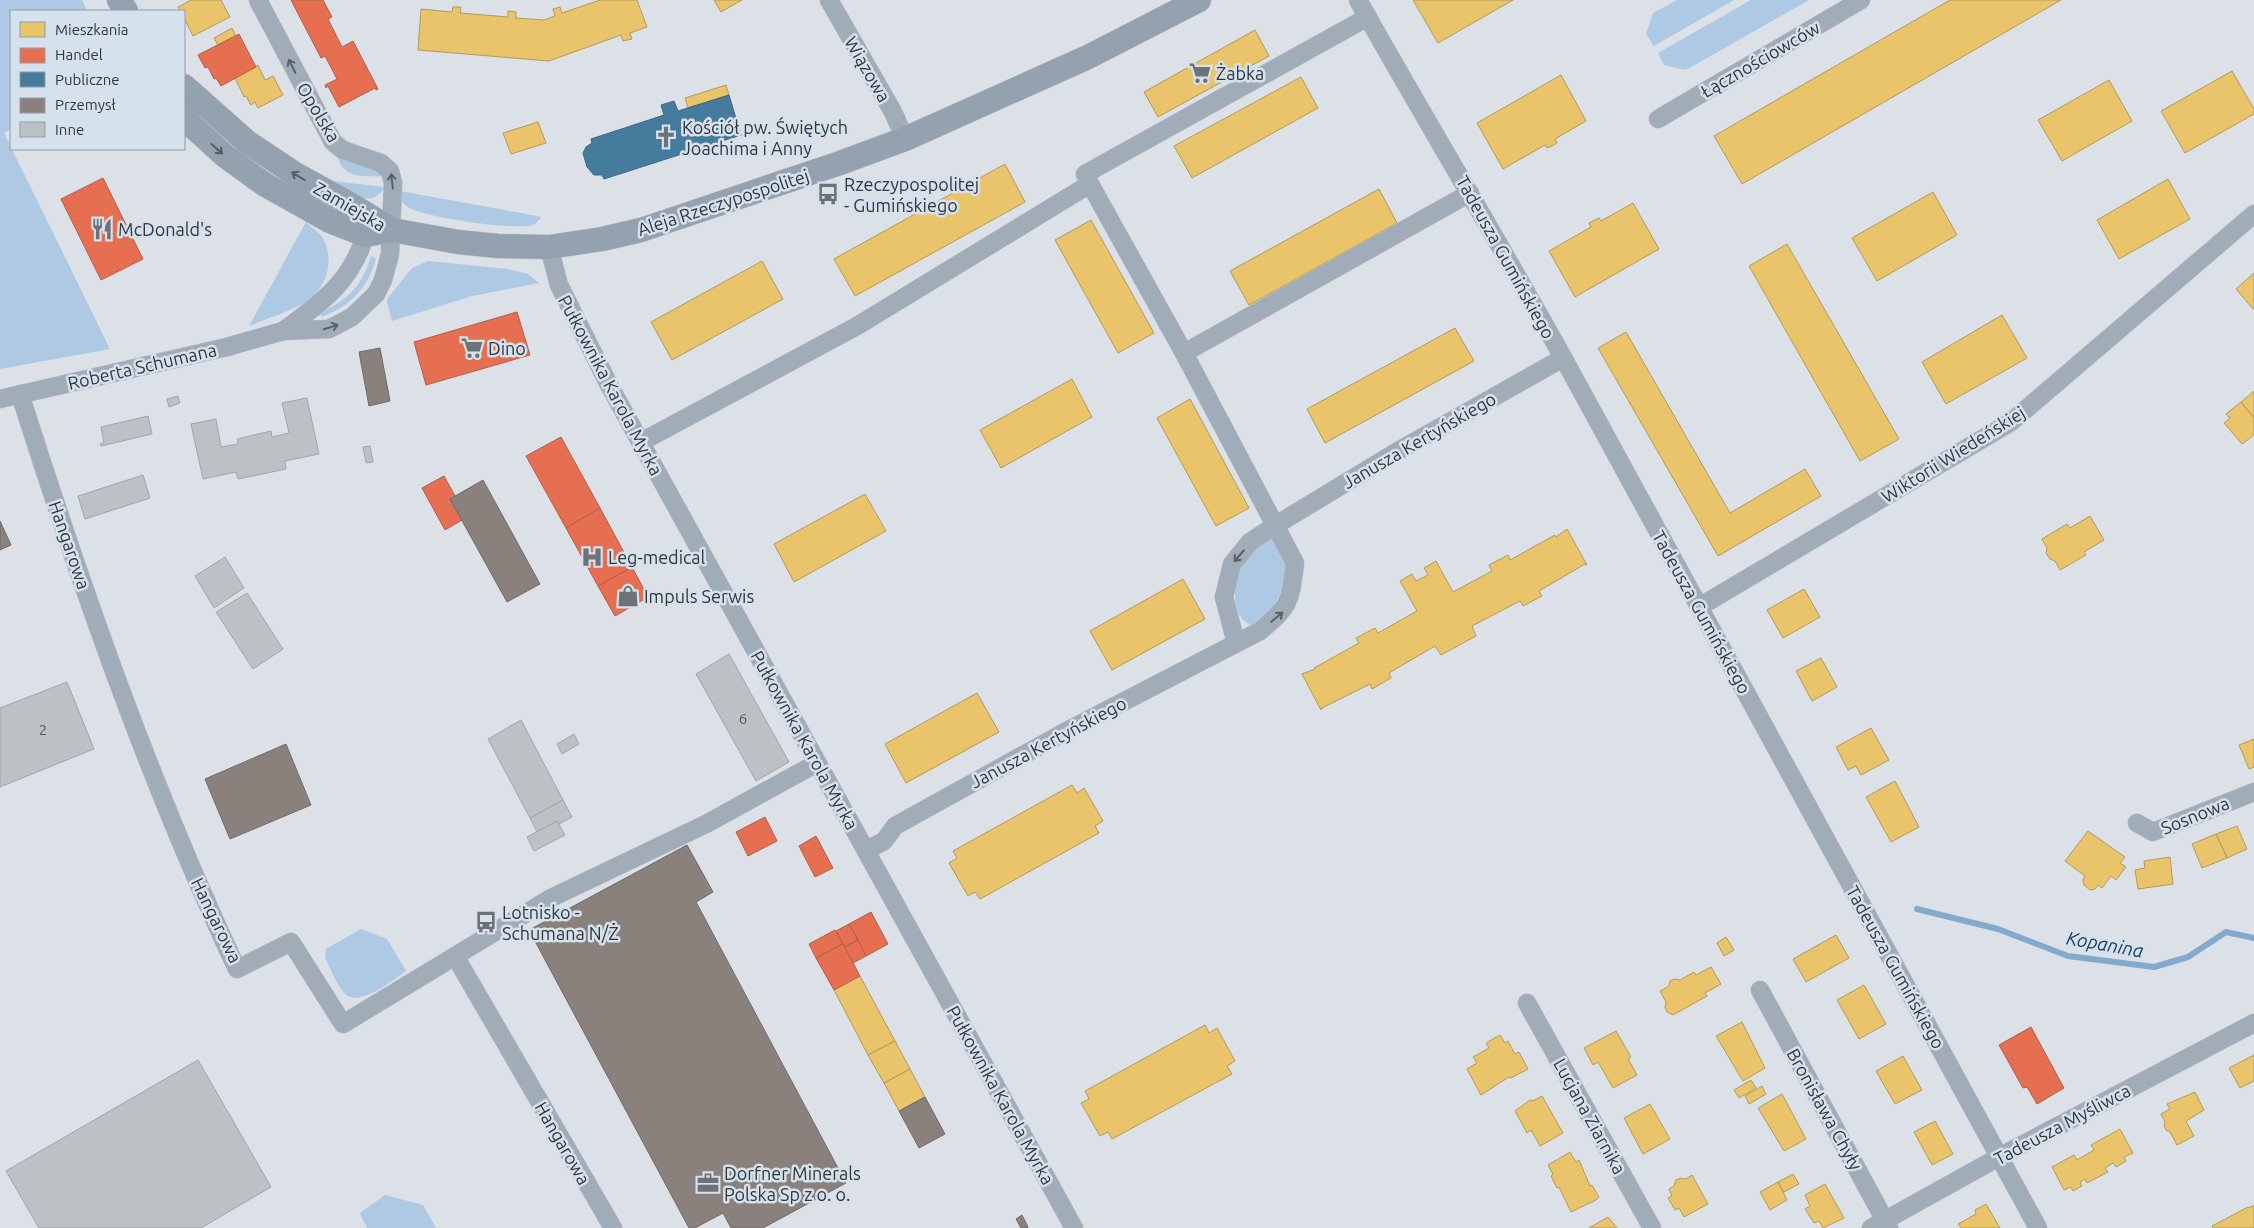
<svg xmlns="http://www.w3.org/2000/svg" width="2254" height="1228" font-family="Ubuntu,sans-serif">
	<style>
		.green { fill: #adc9e4 }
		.homes { fill: #e9c46a; stroke: #b29a5c }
		.shops { fill: #e76f51; stroke: #b15e4b }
		.public { fill: #457b9d; stroke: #3f6780 }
		.industry { fill: #8a817c; stroke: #706b69 }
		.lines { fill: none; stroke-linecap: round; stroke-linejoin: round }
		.stream { stroke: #83a9cd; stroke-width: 6 }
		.building { fill: #bcc1c5; stroke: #a0a5aa }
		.street-casing { stroke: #babfc4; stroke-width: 19 }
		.secondary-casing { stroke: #babfc4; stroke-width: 25 }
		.street { stroke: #a0adb9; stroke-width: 18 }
		.secondary { stroke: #94a2b0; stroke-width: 24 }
		.oneway { stroke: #586068 }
		.oneway2 { stroke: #545c65 }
		.labels { text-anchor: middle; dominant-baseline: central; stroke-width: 5; stroke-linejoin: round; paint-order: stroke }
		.number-label { font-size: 15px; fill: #545a5e }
		.street-label { font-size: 18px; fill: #32373c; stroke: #d5e1ed }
		.poi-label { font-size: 18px; fill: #32373c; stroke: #d5e1ed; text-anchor: start }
		.water-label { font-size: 19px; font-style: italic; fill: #163e5f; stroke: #d5e1ed }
	</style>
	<rect width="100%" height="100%" fill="#dbe1e7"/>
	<g class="green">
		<polygon points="0,0 82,0 87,11 11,11 11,129 4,133 110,349 0,369"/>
		<polygon points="1677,0 1734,0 1654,46 1646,34 1653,13"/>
		<polygon points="1751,0 1809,0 1686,70 1664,65 1658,53"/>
		<path d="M338,155L373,166L384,176C366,177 339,178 338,155Z"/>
		<path d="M330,181H334L384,187C372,212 346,190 330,181Z"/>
		<path d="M400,191L521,213L541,217C539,220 536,224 533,225C518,231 421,217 408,207C402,203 400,198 400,191Z"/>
		<path d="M306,222C311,227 319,232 323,238C335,261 327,288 306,302C289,312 268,318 249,326Z"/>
		<path d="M371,256L376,259C368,288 350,306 322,317L320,312C347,302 363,284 371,256Z"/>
		<polygon points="428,261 508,269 528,274 539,283 472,296 392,321 387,302 388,298 412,268"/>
		<path d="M1273,539C1276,542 1279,545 1281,548C1295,572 1276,617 1250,625C1219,610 1241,541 1273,539Z"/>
		<path d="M361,929L387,939L406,971C393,980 358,1009 344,993C336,983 331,969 325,958L326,949Z"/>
		<polygon points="385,1195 423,1205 436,1228 367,1228 360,1213"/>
	</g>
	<g class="homes">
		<polygon points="191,0 221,0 230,17 193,36 184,18 184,11 180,11 178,7"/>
		<polygon points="600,0 637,0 647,27 630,33 632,39 623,41 621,35 549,61 418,50 421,9 452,12 453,7 461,7 460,13 508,17 508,11 516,12 516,18 544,20 555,16 553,9 560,7 562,13"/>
		<polygon points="714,0 742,0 721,12"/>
		<polygon points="1413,0 1513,0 1438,43"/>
		<polygon points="1950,0 2061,0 1742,184 1714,136"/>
		<polygon points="232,28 236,36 218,45 214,38"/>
		<polygon points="1255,30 1269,56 1158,117 1144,92"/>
		<polygon points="258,65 265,80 273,76 283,95 258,108 255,102 251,105 246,96 244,97 235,78"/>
		<polygon points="2232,71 2254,109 2254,114 2185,153 2161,111"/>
		<polygon points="1561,75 1586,121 1555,139 1557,143 1552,146 1547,148 1545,145 1503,169 1477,123"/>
		<polygon points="1301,77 1318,108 1192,178 1174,146"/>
		<polygon points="2109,80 2132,121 2062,161 2038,120"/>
		<polygon points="726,85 729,95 688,108 685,98"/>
		<polygon points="538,122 546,143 511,154 503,133"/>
		<polygon points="1005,164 1025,202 855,296 834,259"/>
		<polygon points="2168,179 2190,219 2119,259 2097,220"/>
		<polygon points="1379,189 1397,223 1249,305 1230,271"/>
		<polygon points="1933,192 1957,235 1877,281 1852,238"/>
		<polygon points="1633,203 1659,249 1575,297 1549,251 1591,227 1589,223 1599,218 1601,221"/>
		<polygon points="1091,220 1154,333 1118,353 1055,240"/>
		<polygon points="1787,244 1899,439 1860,461 1749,266"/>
		<polygon points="762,261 783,299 672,360 651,322"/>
		<polygon points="2254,273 2254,308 2253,309 2236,289"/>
		<polygon points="2002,315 2027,358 1946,404 1922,362"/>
		<polygon points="1455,328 1474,361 1325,443 1307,409"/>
		<polygon points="1626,332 1730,513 1805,469 1821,496 1718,556 1598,348"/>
		<polygon points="1072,379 1092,417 1001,468 980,430"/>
		<polygon points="2254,391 2254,418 2241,402"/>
		<polygon points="1190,399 1249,508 1216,526 1157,418"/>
		<polygon points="2241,402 2254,418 2254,435 2242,444 2224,423 2230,418 2226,414"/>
		<polygon points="865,494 886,531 794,582 774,544"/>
		<polygon points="2090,516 2104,540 2084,552 2086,555 2060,570 2055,561 2050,559 2046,553 2047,548 2042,539 2067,524 2070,528"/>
		<polygon points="1567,529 1587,565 1585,564 1539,591 1542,596 1523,606 1520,601 1472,626 1476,636 1441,655 1435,646 1389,673 1391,678 1372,689 1370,684 1322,708 1321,710 1302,674 1315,669 1314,668 1359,643 1356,638 1375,628 1378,633 1417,611 1400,581 1412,574 1416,581 1428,575 1424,568 1436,561 1453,592 1492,571 1489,565 1508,555 1510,560 1555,535 1556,537"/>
		<polygon points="1183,579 1205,619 1112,670 1090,631"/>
		<polygon points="1804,589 1820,617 1783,638 1767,610"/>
		<polygon points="1821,658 1837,687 1812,701 1796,671"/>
		<polygon points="977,693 999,732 906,783 885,744"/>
		<polygon points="1871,728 1889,760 1861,775 1856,766 1848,770 1836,747"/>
		<polygon points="2254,739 2254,767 2249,769 2239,745"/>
		<polygon points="1895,781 1919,827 1891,842 1866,797"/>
		<polygon points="1072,785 1077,793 1084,788 1103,821 1095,826 1099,833 980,899 975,892 968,896 949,863 957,858 953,851"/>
		<polygon points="2237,826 2247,849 2227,858 2216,834"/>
		<polygon points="2088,831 2125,857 2120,863 2126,867 2116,880 2111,876 2102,888 2098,885 2095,889 2090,890 2084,885 2083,880 2085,876 2065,861"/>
		<polygon points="2216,834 2227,858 2202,868 2192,844"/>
		<polygon points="2170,857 2173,884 2138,889 2135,870 2145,868 2144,861"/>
		<polygon points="1836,935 1849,958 1806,982 1793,959"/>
		<polygon points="1726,937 1734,950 1724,956 1717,943"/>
		<polygon points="1711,967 1721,984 1705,993 1707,996 1673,1015 1667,1012 1665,1007 1666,1002 1660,991 1669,986 1670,981 1674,979 1680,980 1694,972 1696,975"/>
		<polygon points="860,976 895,1041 868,1055 834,990"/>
		<polygon points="1864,985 1886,1024 1859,1039 1837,1000"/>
		<polygon points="1742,1022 1765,1068 1743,1081 1716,1036"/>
		<polygon points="1205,1025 1209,1033 1217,1028 1235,1061 1227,1066 1232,1074 1112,1139 1108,1132 1100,1136 1081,1103 1089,1099 1085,1091"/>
		<polygon points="1616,1031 1631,1057 1628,1059 1637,1075 1613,1088 1598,1062 1593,1065 1584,1048"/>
		<polygon points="1500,1035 1505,1043 1508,1041 1515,1054 1519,1052 1528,1069 1511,1078 1509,1077 1481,1095 1467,1069 1477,1063 1473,1057 1489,1048 1486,1043"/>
		<polygon points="895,1041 910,1069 884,1083 868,1055"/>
		<polygon points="2254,1055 2254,1081 2240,1088 2229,1068"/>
		<polygon points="1903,1056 1922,1090 1895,1104 1876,1071"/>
		<polygon points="910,1069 925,1097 899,1111 884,1083"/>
		<polygon points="1751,1080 1756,1088 1739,1098 1734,1090"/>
		<polygon points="1762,1086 1766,1094 1749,1104 1745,1096"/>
		<polygon points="2195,1092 2204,1110 2186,1121 2194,1136 2177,1145 2170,1132 2166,1130 2164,1126 2165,1122 2161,1114 2170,1109 2167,1104"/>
		<polygon points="1782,1094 1806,1139 1784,1151 1758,1108"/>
		<polygon points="1542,1096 1563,1133 1540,1146 1531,1130 1527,1133 1515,1111 1530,1100 1533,1101"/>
		<polygon points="1650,1104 1670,1139 1643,1154 1624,1118"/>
		<polygon points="1935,1121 1953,1154 1932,1165 1914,1132"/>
		<polygon points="2120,1129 2133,1153 2124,1157 2126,1161 2116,1167 2113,1163 2105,1168 2108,1172 2087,1183 2085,1179 2080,1182 2082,1186 2073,1191 2071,1187 2064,1190 2052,1167 2074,1155 2077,1160 2094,1150 2091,1145"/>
		<polygon points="1570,1152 1576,1162 1579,1160 1590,1186 1592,1185 1599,1197 1596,1200 1571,1212 1559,1187 1557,1188 1551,1176 1553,1174 1548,1165"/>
		<polygon points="1793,1174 1799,1184 1784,1192 1778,1182"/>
		<polygon points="1692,1175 1708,1204 1684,1217 1679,1208 1675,1210 1668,1198 1672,1196 1669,1189 1674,1186 1676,1180 1681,1178 1686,1179"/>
		<polygon points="1778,1182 1787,1200 1770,1210 1760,1192"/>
		<polygon points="1825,1184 1844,1218 1823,1228 1819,1221 1814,1223 1805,1209 1810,1206 1805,1195"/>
		<polygon points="1986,1204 2000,1228 1961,1228 1958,1224 1976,1214 1975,1210"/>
		<polygon points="2254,1205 2254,1228 2213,1228 2212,1226 2248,1207 2249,1208"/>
		<polygon points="1608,1217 1617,1228 1589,1228"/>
	</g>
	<g class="shops">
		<polygon points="291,0 323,0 332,17 328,19 342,47 353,41 378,89 376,90 375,88 339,107 328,86 326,88 325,85 337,79 325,56 321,58"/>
		<polygon points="239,34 256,67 221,86 216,78 214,79 208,67 205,68 198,55"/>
		<polygon points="103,178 143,259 101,280 61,199"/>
		<polygon points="517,312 530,355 426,385 414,342"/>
		<polygon points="561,437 600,508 566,528 526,456"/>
		<polygon points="444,476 455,496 450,499 462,520 445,530 422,488"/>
		<polygon points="600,508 632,567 598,586 566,528"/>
		<polygon points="632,567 648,597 615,616 598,586"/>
		<polygon points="765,817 777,841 748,856 736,832"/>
		<polygon points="816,836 833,868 815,877 799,846"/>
		<polygon points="871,912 888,944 866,956 849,924"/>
		<polygon points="849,924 858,940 844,947 836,931"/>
		<polygon points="835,930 843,944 816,958 809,944"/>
		<polygon points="858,940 866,956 853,963 844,947"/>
		<polygon points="843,944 860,976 834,990 816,958"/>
		<polygon points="2031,1027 2064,1088 2037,1104 2027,1087 2023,1088 1999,1045"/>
	</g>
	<polygon class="public" points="729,95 741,135 604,179 602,175 594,175 587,167 583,153 586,147 592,143 591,139 664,115 661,105 674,101 678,111"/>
	<g class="industry">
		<polygon points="380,348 390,401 369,406 359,352"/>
		<polygon points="483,480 540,584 507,602 450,499"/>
		<polygon points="0,521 11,545 0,550"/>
		<polygon points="286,744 311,805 230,839 205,779"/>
		<polygon points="687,845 713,892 696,902 846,1183 763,1228 731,1228 723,1213 695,1228 689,1228 529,930"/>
		<polygon points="925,1097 945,1134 919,1148 899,1111"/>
		<polygon points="1022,1215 1028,1227 1027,1228 1021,1228 1016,1219"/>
	</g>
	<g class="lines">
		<polyline class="stream" points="1917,909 1998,929 2068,956 2154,967 2188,957 2226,932 2254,938"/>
	</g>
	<g class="building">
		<polygon points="178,396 180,403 169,407 167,399"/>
		<polygon points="307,398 319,454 285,461 286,469 238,479 236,472 203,479 191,424 216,419 221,447 238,444 237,439 271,431 272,437 289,433 282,403"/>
		<polygon points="148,416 152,434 101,446 100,444 104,443 101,427"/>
		<polygon points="370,446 373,462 366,463 363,447"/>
		<polygon points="143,475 150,498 85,519 78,496"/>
		<polygon points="225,557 244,588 214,608 195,576"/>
		<polygon points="247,593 283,649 253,669 216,612"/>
		<polygon points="729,654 789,762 756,781 696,674"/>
		<polygon points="67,682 94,749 0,787 0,708"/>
		<polygon points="521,720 563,800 530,818 488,739"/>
		<polygon points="574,734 579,744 562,754 557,744"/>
		<polygon points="563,800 572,817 559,824 557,821 537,832 530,818"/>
		<polygon points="557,821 565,835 534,851 527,837"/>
		<polygon points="198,1060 271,1187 201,1228 39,1228 6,1171"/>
	</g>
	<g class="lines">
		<g class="street-casing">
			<g id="street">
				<polyline points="829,0 893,112 905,139"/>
				<path d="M1358,0C1426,121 1498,240 1565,361C1724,649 1880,939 2038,1228"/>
				<polyline points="1658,119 1861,0"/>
				<polyline points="549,247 559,285 609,385 1074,1228"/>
				<path d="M283,331C327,298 354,280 369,224"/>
				<polyline points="1184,353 1470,193"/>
				<path d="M20,394C82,589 150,784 237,969L291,942L343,1024L551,898L706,824L817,763"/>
				<polyline points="0,399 227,347 283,331 329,329 352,317 376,294 383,280 390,254 393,183 390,171 381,163 343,150 333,142 258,0"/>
				<polyline points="641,442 857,326 1090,184 1085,174 1368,17"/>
				<polyline points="1699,607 2011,422 2254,214"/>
				<polyline points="1236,643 1224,597 1232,564 1250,542 1276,525 1398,451 1563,358"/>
				<polyline points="2137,823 2153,832 2254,792"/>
				<path d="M867,850L884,841L895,826L1063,733L1260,631C1291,605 1290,602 1295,563L1184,353L1090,184"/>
				<polyline points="455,956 613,1228"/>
				<polyline points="1760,990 1889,1228"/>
				<polyline points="1527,1003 1652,1228"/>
				<polyline points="1871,1228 1999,1157 2254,1023"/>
			</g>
		</g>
		<g class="secondary-casing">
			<g id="secondary">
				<polyline points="119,0 126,11"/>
				<polyline points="184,86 247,142 295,174 348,203 392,230"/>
				<polyline points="184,114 189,123 224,155 264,184 330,221 366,235 392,230 458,242 498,246 549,247 602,239 641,230 840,163 905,139 1088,57 1199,0"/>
			</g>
		</g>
		<use href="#street" class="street"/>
		<use href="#secondary" class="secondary"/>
	</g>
	<defs><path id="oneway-shaft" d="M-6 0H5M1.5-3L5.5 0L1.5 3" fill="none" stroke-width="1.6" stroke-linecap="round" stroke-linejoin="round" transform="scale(1.25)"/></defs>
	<g class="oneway">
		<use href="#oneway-shaft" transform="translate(292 66) rotate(-117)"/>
		<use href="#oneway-shaft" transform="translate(392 181) rotate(-97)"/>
		<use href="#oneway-shaft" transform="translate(331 327) rotate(-17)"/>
		<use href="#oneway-shaft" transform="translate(1239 556) rotate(130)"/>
		<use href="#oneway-shaft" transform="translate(1277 617) rotate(-40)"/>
	</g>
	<g class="oneway2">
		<use href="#oneway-shaft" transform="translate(217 149) rotate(42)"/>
		<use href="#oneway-shaft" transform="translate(298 176) rotate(-149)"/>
	</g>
	<defs>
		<g id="supermarket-bare" transform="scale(1.725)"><path d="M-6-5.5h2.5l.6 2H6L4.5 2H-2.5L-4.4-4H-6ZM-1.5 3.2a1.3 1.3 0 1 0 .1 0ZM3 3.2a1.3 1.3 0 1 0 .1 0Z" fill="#6d7278" stroke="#d5e1ed" stroke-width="2.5" paint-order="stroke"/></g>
		<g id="church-bare" transform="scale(1.725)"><path d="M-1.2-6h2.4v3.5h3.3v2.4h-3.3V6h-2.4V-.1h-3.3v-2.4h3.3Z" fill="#6d7278" stroke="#d5e1ed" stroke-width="2.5" paint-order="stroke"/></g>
		<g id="bus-bare" transform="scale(1.725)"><path d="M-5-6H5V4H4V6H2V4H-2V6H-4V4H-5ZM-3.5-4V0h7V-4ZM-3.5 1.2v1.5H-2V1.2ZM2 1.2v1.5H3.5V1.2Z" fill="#6d7278" stroke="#d5e1ed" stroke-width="2.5" paint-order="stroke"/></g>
		<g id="restaurant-bare" transform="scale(1.725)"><path d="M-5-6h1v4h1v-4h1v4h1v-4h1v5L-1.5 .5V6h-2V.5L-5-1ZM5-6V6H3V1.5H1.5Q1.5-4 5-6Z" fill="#6d7278" stroke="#d5e1ed" stroke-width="2.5" paint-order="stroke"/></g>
		<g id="hospital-bare" transform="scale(1.725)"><path d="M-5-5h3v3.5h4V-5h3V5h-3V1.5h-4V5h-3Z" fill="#6d7278" stroke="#d5e1ed" stroke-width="2.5" paint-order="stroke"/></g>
		<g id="shop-bare" transform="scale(1.725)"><path d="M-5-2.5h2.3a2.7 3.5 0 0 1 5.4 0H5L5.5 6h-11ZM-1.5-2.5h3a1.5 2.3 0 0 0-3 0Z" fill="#6d7278" stroke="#d5e1ed" stroke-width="2.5" paint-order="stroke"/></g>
		<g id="office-bare" transform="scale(1.725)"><path d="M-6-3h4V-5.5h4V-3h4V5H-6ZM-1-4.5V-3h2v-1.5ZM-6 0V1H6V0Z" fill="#6d7278" stroke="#d5e1ed" stroke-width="2.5" paint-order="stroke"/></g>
	</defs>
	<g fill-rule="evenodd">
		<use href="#supermarket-bare" x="1200" y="73"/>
		<use href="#church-bare" x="666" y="137"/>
		<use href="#bus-bare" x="828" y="194"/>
		<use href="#restaurant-bare" x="102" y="229"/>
		<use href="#supermarket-bare" x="472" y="348"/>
		<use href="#hospital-bare" x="592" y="557"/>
		<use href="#shop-bare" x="628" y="596"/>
		<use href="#bus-bare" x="486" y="922"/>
		<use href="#office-bare" x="708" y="1183"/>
	</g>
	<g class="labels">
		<g class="number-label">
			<text x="743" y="718">6</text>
			<text x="43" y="729">2</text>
		</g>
		<g class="street-label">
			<text transform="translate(1760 59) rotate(-30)">Łącznościowców</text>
			<text transform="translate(868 69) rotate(60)">Wiązowa</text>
			<text transform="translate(319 112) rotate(59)">Opolska</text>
			<text transform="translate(723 202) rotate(-18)">Aleja Rzeczypospolitej</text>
			<text transform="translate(350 206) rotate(30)">Zamiejska</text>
			<text transform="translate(1506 257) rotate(61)">Tadeusza Gumińskiego</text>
			<text transform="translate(142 366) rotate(-13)">Roberta Schumana</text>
			<text transform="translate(611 385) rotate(62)">Pułkownika Karola Myrka</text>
			<text transform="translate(1419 440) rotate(-30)">Janusza Kertyńskiego</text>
			<text transform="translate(1953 454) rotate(-32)">Wiktorii Wiedeńskiej</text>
			<text transform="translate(70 545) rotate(71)">Hangarowa</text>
			<text transform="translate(1702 612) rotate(61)">Tadeusza Gumińskiego</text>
			<text transform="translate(805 740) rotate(61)">Pułkownika Karola Myrka</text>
			<text transform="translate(1048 742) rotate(-28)">Janusza Kertyńskiego</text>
			<text transform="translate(2195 815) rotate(-22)">Sosnowa</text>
			<text transform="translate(217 920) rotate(64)">Hangarowa</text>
			<text transform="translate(1896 967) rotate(61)">Tadeusza Gumińskiego</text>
			<text transform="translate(1001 1095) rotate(61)">Pułkownika Karola Myrka</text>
			<text transform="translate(1825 1109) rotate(61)">Bronisława Chyły</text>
			<text transform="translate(1590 1116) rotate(61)">Lucjana Ziarnika</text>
			<text transform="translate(2062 1124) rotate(-28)">Tadeusza Myśliwca</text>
			<text transform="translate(563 1143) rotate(60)">Hangarowa</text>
		</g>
		<g class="poi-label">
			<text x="1216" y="73">Żabka</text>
			<text x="682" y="127">Kościół pw. Świętych<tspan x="682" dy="21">Joachima i Anny</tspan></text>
			<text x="844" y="184">Rzeczypospolitej<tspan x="844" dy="21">- Gumińskiego</tspan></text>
			<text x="118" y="229">McDonald's</text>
			<text x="488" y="348">Dino</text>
			<text x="608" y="557">Leg-medical</text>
			<text x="644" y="596">Impuls Serwis</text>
			<text x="502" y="912">Lotnisko -<tspan x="502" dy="21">Schumana N/Ż</tspan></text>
			<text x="724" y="1173">Dorfner Minerals<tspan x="724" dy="21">Polska Sp z o. o.</tspan></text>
		</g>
		<g class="water-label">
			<text transform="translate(2105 944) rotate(10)">Kopanina</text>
		</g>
	</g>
	<rect x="10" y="10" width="175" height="140" fill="#d5e1ed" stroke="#949da6"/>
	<rect x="20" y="22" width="25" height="15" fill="#e9c46a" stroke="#949da6"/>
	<text x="55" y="35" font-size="15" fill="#32373c">Mieszkania</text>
	<rect x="20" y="48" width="25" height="15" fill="#e76f51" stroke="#949da6"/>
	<text x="55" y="60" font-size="15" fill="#32373c">Handel</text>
	<rect x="20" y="72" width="25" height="15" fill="#457b9d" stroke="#949da6"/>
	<text x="55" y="85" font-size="15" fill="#32373c">Publiczne</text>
	<rect x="20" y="98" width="25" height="15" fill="#8a817c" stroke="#949da6"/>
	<text x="55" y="110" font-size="15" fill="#32373c">Przemysł</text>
	<rect x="20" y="122" width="25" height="15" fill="#bcc1c5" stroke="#949da6"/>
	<text x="55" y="135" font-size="15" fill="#32373c">Inne</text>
</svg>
